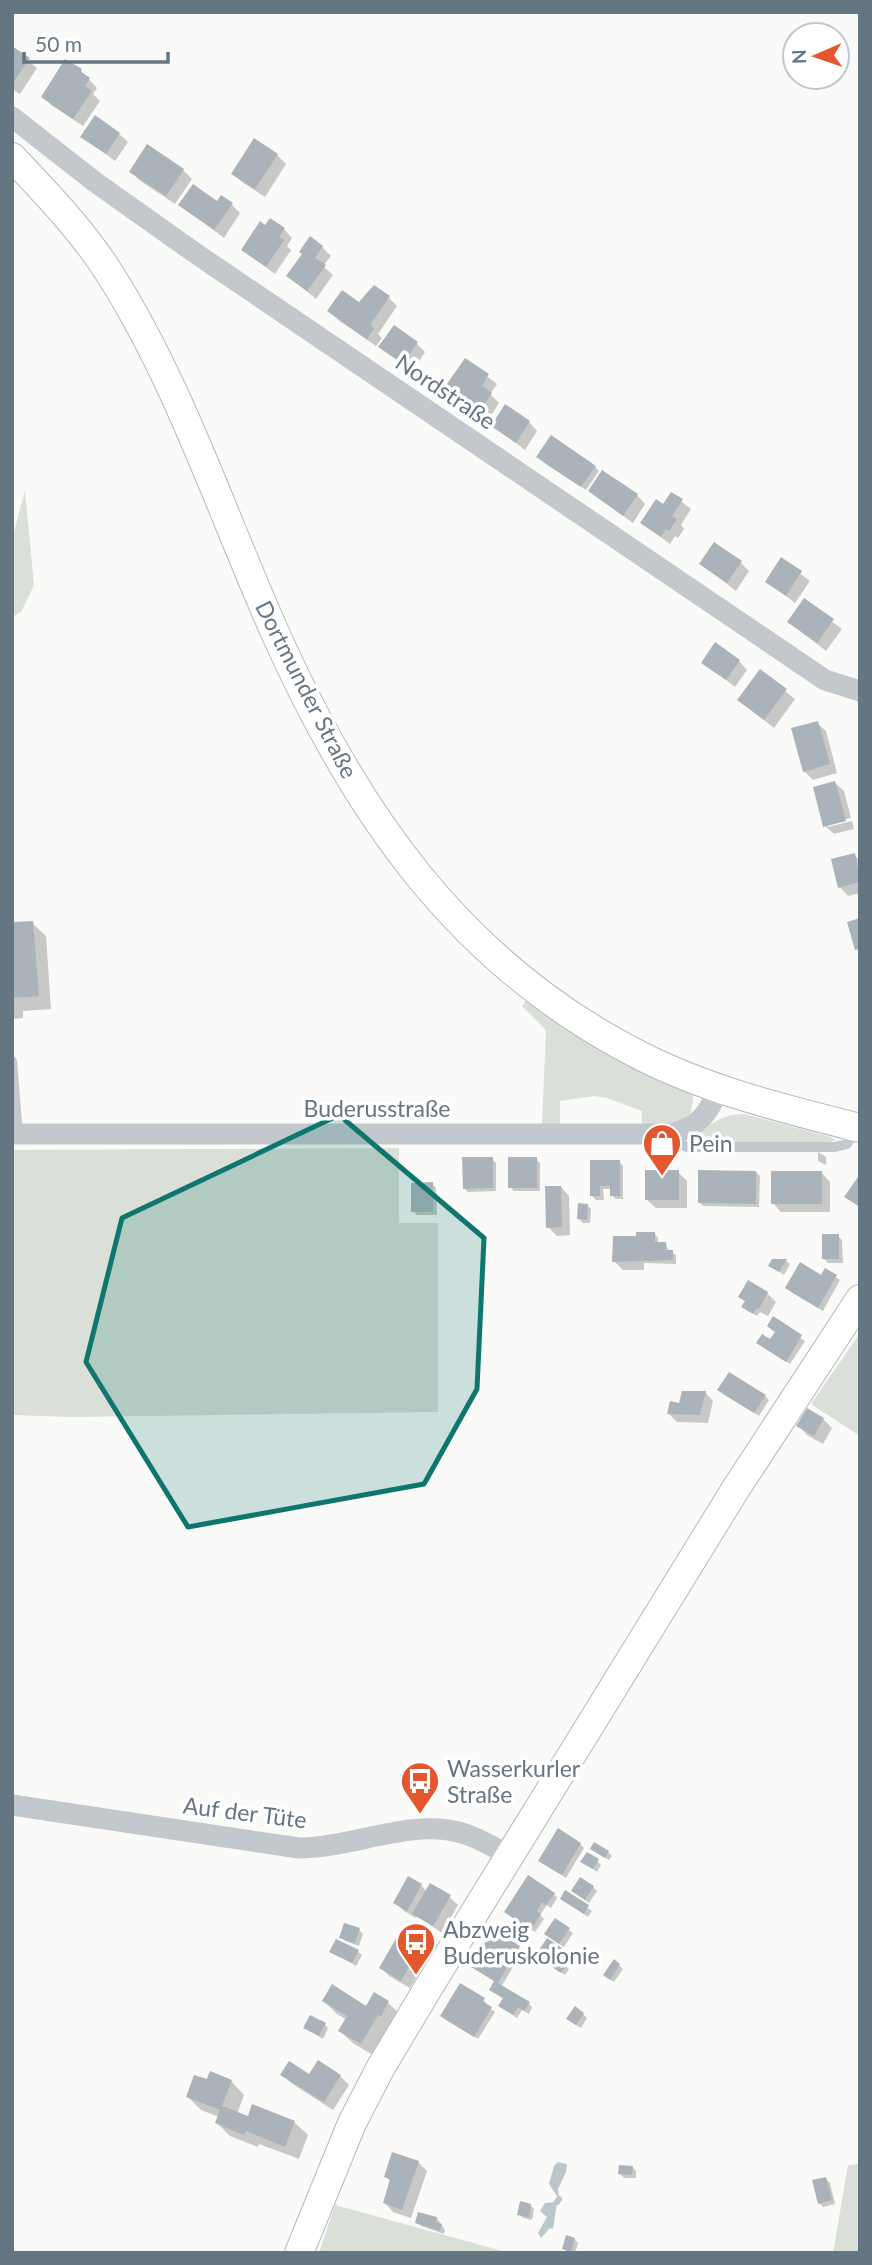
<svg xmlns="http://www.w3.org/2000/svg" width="872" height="2265" font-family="Lato,sans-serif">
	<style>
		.green { fill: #dadfd7 }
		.water { fill: #bbc7cb }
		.shadow { fill: #0003 }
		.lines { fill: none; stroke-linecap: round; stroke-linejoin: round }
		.stream { stroke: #bbc7cb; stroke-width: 6 }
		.building { fill: #aab3b9 }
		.secondary-casing { stroke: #b3babf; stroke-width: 30 }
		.service { stroke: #c3c8cc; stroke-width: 10 }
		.minor { stroke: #c3c8cc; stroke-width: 21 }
		.secondary { stroke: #fff; stroke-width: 28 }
		.marked { fill: #0f766e; fill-opacity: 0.2; stroke: #0f766e; stroke-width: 5; stroke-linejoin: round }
		.labels { text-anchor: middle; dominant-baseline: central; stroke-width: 7; stroke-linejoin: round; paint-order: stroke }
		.street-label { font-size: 23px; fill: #657683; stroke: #fff }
		.poi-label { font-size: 23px; fill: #657683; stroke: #fff; text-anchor: start }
	</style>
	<rect width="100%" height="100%" fill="#fafaf8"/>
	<g class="green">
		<polygon points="25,491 34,585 21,612 12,617 12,539"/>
		<polygon points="527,999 692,1093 693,1101 690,1115 677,1123 642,1126 642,1111 607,1098 594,1096 560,1101 560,1125 542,1125 546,1030 522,1006"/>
		<path d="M744,1114L831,1137L835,1140L829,1143H699L692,1141V1138C709,1125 722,1114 744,1114Z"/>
		<polygon points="399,1148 399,1223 438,1223 438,1412 71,1417 12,1415 12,1150"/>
		<polygon points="860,1333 860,1436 811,1404"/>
		<polygon points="860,2164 860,2253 833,2253 848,2165"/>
		<polygon points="335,2205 510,2253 319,2253"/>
	</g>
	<g class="water">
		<polygon points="558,2162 567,2164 566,2172 558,2189 559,2199 549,2184 554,2166"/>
		<polygon points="557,2202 553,2229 550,2228 541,2238 538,2233 547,2217 540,2211 545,2203"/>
	</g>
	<g class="shadow">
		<polygon points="12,48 37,68 20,94 12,89"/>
		<polygon points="81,71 97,88 93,94 100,101 83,126 51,105 43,96"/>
		<polygon points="119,134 128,142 115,161 82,136"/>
		<polygon points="277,155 286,164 265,197 242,182 233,173"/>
		<polygon points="183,170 192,179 175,204 139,180 131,171"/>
		<polygon points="218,203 231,204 240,213 224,238 181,205"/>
		<polygon points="266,228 284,229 292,238 287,246 291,250 275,274 243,250"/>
		<polygon points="322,247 331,256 323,266 333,275 316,299 288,276"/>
		<polygon points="389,298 397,306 378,334 382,338 376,346 338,320 329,311"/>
		<polygon points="417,344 425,352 412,372 381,347"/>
		<polygon points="465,360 497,384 490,394 499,403 487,422 453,399 445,391"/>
		<polygon points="529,422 537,431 525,450 493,426"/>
		<polygon points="538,456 595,467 599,471 586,490 547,465"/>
		<polygon points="590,491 637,495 645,504 633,523"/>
		<polygon points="672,494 691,509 681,525 684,529 678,538 675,536 670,544 642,523 664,506"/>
		<polygon points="782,560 810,581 795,603 768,582"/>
		<polygon points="741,563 749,571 736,591 701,564"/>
		<polygon points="804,601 842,629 826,651 789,622"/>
		<polygon points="739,661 747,670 735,687 703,662"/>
		<polygon points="760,672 795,699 774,728 739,700"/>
		<polygon points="817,723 826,731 837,773 813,780 804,771"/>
		<polygon points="835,783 844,791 851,818 828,823 828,827 852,821 854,829 834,834 825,826"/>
		<polygon points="854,855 860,860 860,893 848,896 840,887"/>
		<polygon points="32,923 46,936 51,1009 23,1011 23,1018 12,1019 12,924"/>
		<polygon points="818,1152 826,1157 826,1165 818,1161"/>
		<polygon points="492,1159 496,1163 496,1191 468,1192 464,1188"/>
		<polygon points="536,1159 540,1163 540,1191 514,1191 510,1187"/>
		<polygon points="619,1162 623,1166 623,1199 616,1199 612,1195 612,1189 603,1189 604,1200 596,1200 592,1196"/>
		<polygon points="678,1172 687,1181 687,1208 656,1208 647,1200"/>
		<polygon points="756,1172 760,1176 759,1207 703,1206 700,1203"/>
		<polygon points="822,1173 830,1182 830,1212 781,1212 773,1203"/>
		<polygon points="432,1184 436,1188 437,1215 417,1215 413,1211"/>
		<polygon points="561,1187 569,1196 570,1235 557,1236 548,1227"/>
		<polygon points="587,1205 591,1209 590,1223 583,1223 579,1219"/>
		<polygon points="655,1234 658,1238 658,1244 666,1244 669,1251 676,1255 676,1264 644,1263 644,1270 623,1270 614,1261"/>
		<polygon points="838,1236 842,1240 843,1263 828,1263 824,1259"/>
		<polygon points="773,1260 786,1261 790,1264 784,1275 770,1265"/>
		<polygon points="826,1271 840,1280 823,1311 791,1292 822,1278"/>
		<polygon points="749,1283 767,1293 776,1302 768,1316 760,1312 757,1316 743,1307 746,1302 741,1297"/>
		<polygon points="774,1319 805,1341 790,1364 762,1346 770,1341 776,1332"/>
		<polygon points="705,1392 713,1401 708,1423 677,1422 669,1414"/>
		<polygon points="723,1394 765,1396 769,1400 759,1416"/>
		<polygon points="823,1419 832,1428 823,1444 807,1435 799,1426"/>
		<polygon points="580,1844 584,1848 566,1878 544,1864"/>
		<polygon points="596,1852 608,1852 612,1856 609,1860"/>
		<polygon points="597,1861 601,1865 597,1872 583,1862"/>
		<polygon points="421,1885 427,1892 449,1897 458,1905 442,1933 417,1916 416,1918 404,1911 395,1903"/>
		<polygon points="593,1887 597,1891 589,1903 573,1891"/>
		<polygon points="566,1893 592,1911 588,1917 562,1899"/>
		<polygon points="554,1894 557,1898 551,1908 547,1905 540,1915 544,1919 535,1932 510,1916"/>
		<polygon points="359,1930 363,1934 359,1946 345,1941 341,1937"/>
		<polygon points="569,1930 573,1933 564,1947 550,1938"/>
		<polygon points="494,1932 523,1951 501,1987 529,2004 532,2007 529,2014 522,2010 517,2018 504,2009 504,1999 491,1990 496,1982 473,1967"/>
		<polygon points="422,1944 431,1953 410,1988 389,1976 381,1967"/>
		<polygon points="561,1949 564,1953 559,1961 569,1969 565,1975 541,1959"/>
		<polygon points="332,1952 358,1952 362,1955 356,1966"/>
		<polygon points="619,1965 623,1969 614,1982 609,1979"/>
		<polygon points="375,1995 388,2003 402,2016 375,2056 354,2044 340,2031 347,2020 337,2014 324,2001 366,2009"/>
		<polygon points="483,2000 487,2004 486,2006 495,2012 478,2039 446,2020"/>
		<polygon points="583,2014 587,2018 581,2028 572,2023"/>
		<polygon points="324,2024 328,2028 323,2039 305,2028"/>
		<polygon points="319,2063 340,2076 349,2085 333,2110 291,2083 283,2075 310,2076"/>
		<polygon points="231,2081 244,2095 237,2114 249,2118 294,2122 308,2135 299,2159 259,2144 258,2147 230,2136 217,2123 219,2117 201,2110 188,2097"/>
		<polygon points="418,2162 427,2171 411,2218 393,2212 385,2203 391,2182 386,2177"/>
		<polygon points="632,2167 636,2171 636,2178 624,2178 620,2174"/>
		<polygon points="826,2179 830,2183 835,2204 823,2207 819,2203"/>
		<polygon points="530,2205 534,2209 532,2220 523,2218 519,2214"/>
		<polygon points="437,2218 445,2230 444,2234 421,2226 417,2222"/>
		<polygon points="574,2239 578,2243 575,2253 568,2253 564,2249"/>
	</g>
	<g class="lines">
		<polyline class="stream" points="557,2202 559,2199"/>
	</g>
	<g class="building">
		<polygon points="12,46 30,58 12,84"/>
		<polygon points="65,59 82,69 81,72 90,78 85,86 92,91 73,119 41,97"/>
		<polygon points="95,115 120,133 106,154 80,137"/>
		<polygon points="254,138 278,154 255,189 231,174"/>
		<polygon points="147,144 184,169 166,196 129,172"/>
		<polygon points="193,184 217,201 221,195 233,203 214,230 178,205"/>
		<polygon points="270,218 285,228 279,237 284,240 266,267 241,250 260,221 265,225"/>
		<polygon points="310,236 323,246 315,258 326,265 307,291 286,276 302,254 299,252"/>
		<polygon points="374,285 390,296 370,325 374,328 367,339 327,311 342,290 359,302"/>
		<polygon points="394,325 418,342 403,364 378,347"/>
		<polygon points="465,358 489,374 482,386 492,393 477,414 442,391"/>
		<polygon points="505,404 530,421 516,443 491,426"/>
		<polygon points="551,435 596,466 581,487 536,457"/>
		<polygon points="602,470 638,494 623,516 588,491"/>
		<polygon points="671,492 683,499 672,516 677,519 669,531 666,529 661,537 640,523 656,499 663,504"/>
		<polygon points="714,542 742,561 727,583 699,564"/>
		<polygon points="781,557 802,571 786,596 765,582"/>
		<polygon points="804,598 834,619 817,643 787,622"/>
		<polygon points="715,642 740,660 726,680 701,663"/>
		<polygon points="760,669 787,689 764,720 737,700"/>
		<polygon points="818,721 830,764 803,772 791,728"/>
		<polygon points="835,781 846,821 823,827 813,787"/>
		<polygon points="855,853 860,882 838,888 831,859"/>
		<polygon points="860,918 860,949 855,950 847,922"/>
		<polygon points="33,921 39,996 12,998 12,922"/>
		<polygon points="462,1157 493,1157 493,1188 463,1189"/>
		<rect x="508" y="1157" width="29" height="31"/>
		<polygon points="590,1160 620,1160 620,1196 610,1196 610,1186 600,1186 600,1196 590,1196"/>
		<rect x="645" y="1170" width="34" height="30"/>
		<polygon points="698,1170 756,1171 756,1204 698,1203"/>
		<rect x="771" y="1171" width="51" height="33"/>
		<polygon points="860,1174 860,1207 844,1197"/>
		<polygon points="433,1182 433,1212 411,1212 411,1183"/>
		<polygon points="545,1186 561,1186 562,1227 546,1228"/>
		<polygon points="578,1203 588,1204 587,1220 577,1219"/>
		<polygon points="636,1232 655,1232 655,1242 666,1242 666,1250 673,1250 673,1260 612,1262 613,1236 636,1236"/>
		<rect x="822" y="1234" width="17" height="25"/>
		<polygon points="772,1259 787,1259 779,1272 768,1266"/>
		<polygon points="800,1262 821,1275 825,1268 837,1275 818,1308 785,1288"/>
		<polygon points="748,1280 768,1292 759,1309 757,1308 753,1314 741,1307 745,1301 738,1297"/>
		<polygon points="773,1316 802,1335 786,1362 756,1343 762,1334 770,1339 775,1332 767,1326"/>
		<polygon points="729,1372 766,1395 754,1413 717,1390"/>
		<polygon points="682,1391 706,1391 700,1415 667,1414 670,1401 679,1403"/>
		<polygon points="807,1408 824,1418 814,1436 796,1426"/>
		<polygon points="558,1828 581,1843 562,1875 538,1861"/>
		<polygon points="594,1842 609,1851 605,1858 590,1849"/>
		<polygon points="587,1852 599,1859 593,1869 580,1862"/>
		<polygon points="528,1875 555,1893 546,1905 542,1902 537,1911 541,1914 531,1930 504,1912"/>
		<polygon points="408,1876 422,1884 407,1911 393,1903"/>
		<polygon points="580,1877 594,1886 585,1900 571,1891"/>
		<polygon points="430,1883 451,1895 433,1926 412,1914"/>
		<polygon points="565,1890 589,1905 584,1914 560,1899"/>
		<polygon points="555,1918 570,1928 559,1944 544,1934"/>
		<polygon points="344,1923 360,1928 355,1943 339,1938"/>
		<polygon points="493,1929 520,1946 498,1983 530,2002 524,2011 518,2007 513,2015 498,2006 503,1998 489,1990 494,1981 471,1967"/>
		<polygon points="401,1930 423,1943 401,1981 379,1968"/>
		<polygon points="547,1938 562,1948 556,1957 566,1964 561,1973 535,1956"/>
		<polygon points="336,1939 359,1950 352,1963 329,1952"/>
		<polygon points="614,1959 620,1964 610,1980 603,1975"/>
		<polygon points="460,1983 485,1998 483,2002 492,2007 474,2037 440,2016"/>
		<polygon points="332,1984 366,2006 374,1992 389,2001 381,2016 378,2015 361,2044 338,2031 347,2016 322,2001"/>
		<polygon points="575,2006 584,2013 576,2025 566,2019"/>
		<polygon points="310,2015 326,2023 319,2036 303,2028"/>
		<polygon points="318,2060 341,2075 324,2102 280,2075 289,2061 309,2074"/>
		<polygon points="210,2071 232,2080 222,2106 248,2116 252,2104 295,2121 285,2147 246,2131 244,2135 215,2123 220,2110 186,2097 194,2075 207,2079"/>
		<polygon points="392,2152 419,2161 402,2210 383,2203 390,2179 384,2177"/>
		<polygon points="619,2165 633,2166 632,2175 618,2174"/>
		<polygon points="826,2177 832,2200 818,2204 812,2180"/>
		<polygon points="520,2201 531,2204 529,2217 517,2215"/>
		<polygon points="418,2212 437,2217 436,2222 442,2224 440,2231 415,2223"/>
		<polygon points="566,2235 575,2238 571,2252 562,2249"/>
	</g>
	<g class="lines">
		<g class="secondary-casing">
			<g id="secondary">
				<path d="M12,157C46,193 81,229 108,271C179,382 220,509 273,628C354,811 459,964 641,1056C710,1091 785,1109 860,1128"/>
				<polyline points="299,2253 352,2123 381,2067 430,1985 735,1490 860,1299"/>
			</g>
		</g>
		<g class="service">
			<polyline points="12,1061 18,1134"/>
			<polyline points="672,1134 679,1143 687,1147 835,1147 847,1144 855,1129"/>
		</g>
		<g class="minor">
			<polyline points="12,117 95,182 198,255 825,680 860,691"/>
			<path d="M12,1134H672C698,1127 710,1113 718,1088"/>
			<path d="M12,1805L299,1848C350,1848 405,1821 454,1831C474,1835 491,1846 509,1855"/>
		</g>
		<use href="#secondary" class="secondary"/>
	</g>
	<path class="marked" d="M339,1115L484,1238L477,1389L424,1484L188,1527L86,1362L122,1218Z"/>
	<defs>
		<g id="shop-pin" transform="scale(2.0125)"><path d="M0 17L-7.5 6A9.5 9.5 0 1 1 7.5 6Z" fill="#e4572e" stroke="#fff"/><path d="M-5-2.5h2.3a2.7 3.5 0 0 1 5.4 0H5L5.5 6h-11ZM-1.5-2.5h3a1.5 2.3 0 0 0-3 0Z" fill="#fff"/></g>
		<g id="bus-pin" transform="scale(2.0125)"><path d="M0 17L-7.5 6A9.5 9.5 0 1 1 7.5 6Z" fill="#e4572e" stroke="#fff"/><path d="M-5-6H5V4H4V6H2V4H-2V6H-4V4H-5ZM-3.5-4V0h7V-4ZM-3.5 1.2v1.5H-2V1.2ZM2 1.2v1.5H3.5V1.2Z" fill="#fff"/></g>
	</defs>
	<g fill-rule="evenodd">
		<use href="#shop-pin" x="662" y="1143"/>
		<use href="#bus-pin" x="420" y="1781"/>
		<use href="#bus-pin" x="416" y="1942"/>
	</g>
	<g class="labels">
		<g class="street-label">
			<text transform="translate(446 391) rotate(34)">Nordstraße</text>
			<text transform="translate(307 689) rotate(63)">Dortmunder Straße</text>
			<text x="377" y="1108">Buderusstraße</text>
			<text transform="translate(245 1812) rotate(7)">Auf der Tüte</text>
		</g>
		<g class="poi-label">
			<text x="689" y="1143">Pein</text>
			<text x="447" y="1768">Wasserkurler<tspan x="447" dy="26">Straße</tspan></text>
			<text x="443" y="1929">Abzweig<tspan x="443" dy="26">Buderuskolonie</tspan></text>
		</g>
	</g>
	<rect width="872" height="2265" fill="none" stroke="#657683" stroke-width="28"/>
	<g transform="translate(816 56) rotate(268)"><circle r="33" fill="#ffffff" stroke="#c1c8cd" stroke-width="2"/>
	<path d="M0-5L12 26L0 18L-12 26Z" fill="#e4572e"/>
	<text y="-10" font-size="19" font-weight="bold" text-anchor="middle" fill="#657683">N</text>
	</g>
	<path d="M24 52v10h144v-10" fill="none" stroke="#657683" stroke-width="3.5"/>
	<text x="35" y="52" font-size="21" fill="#657683" stroke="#ffffff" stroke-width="5" paint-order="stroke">50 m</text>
</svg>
